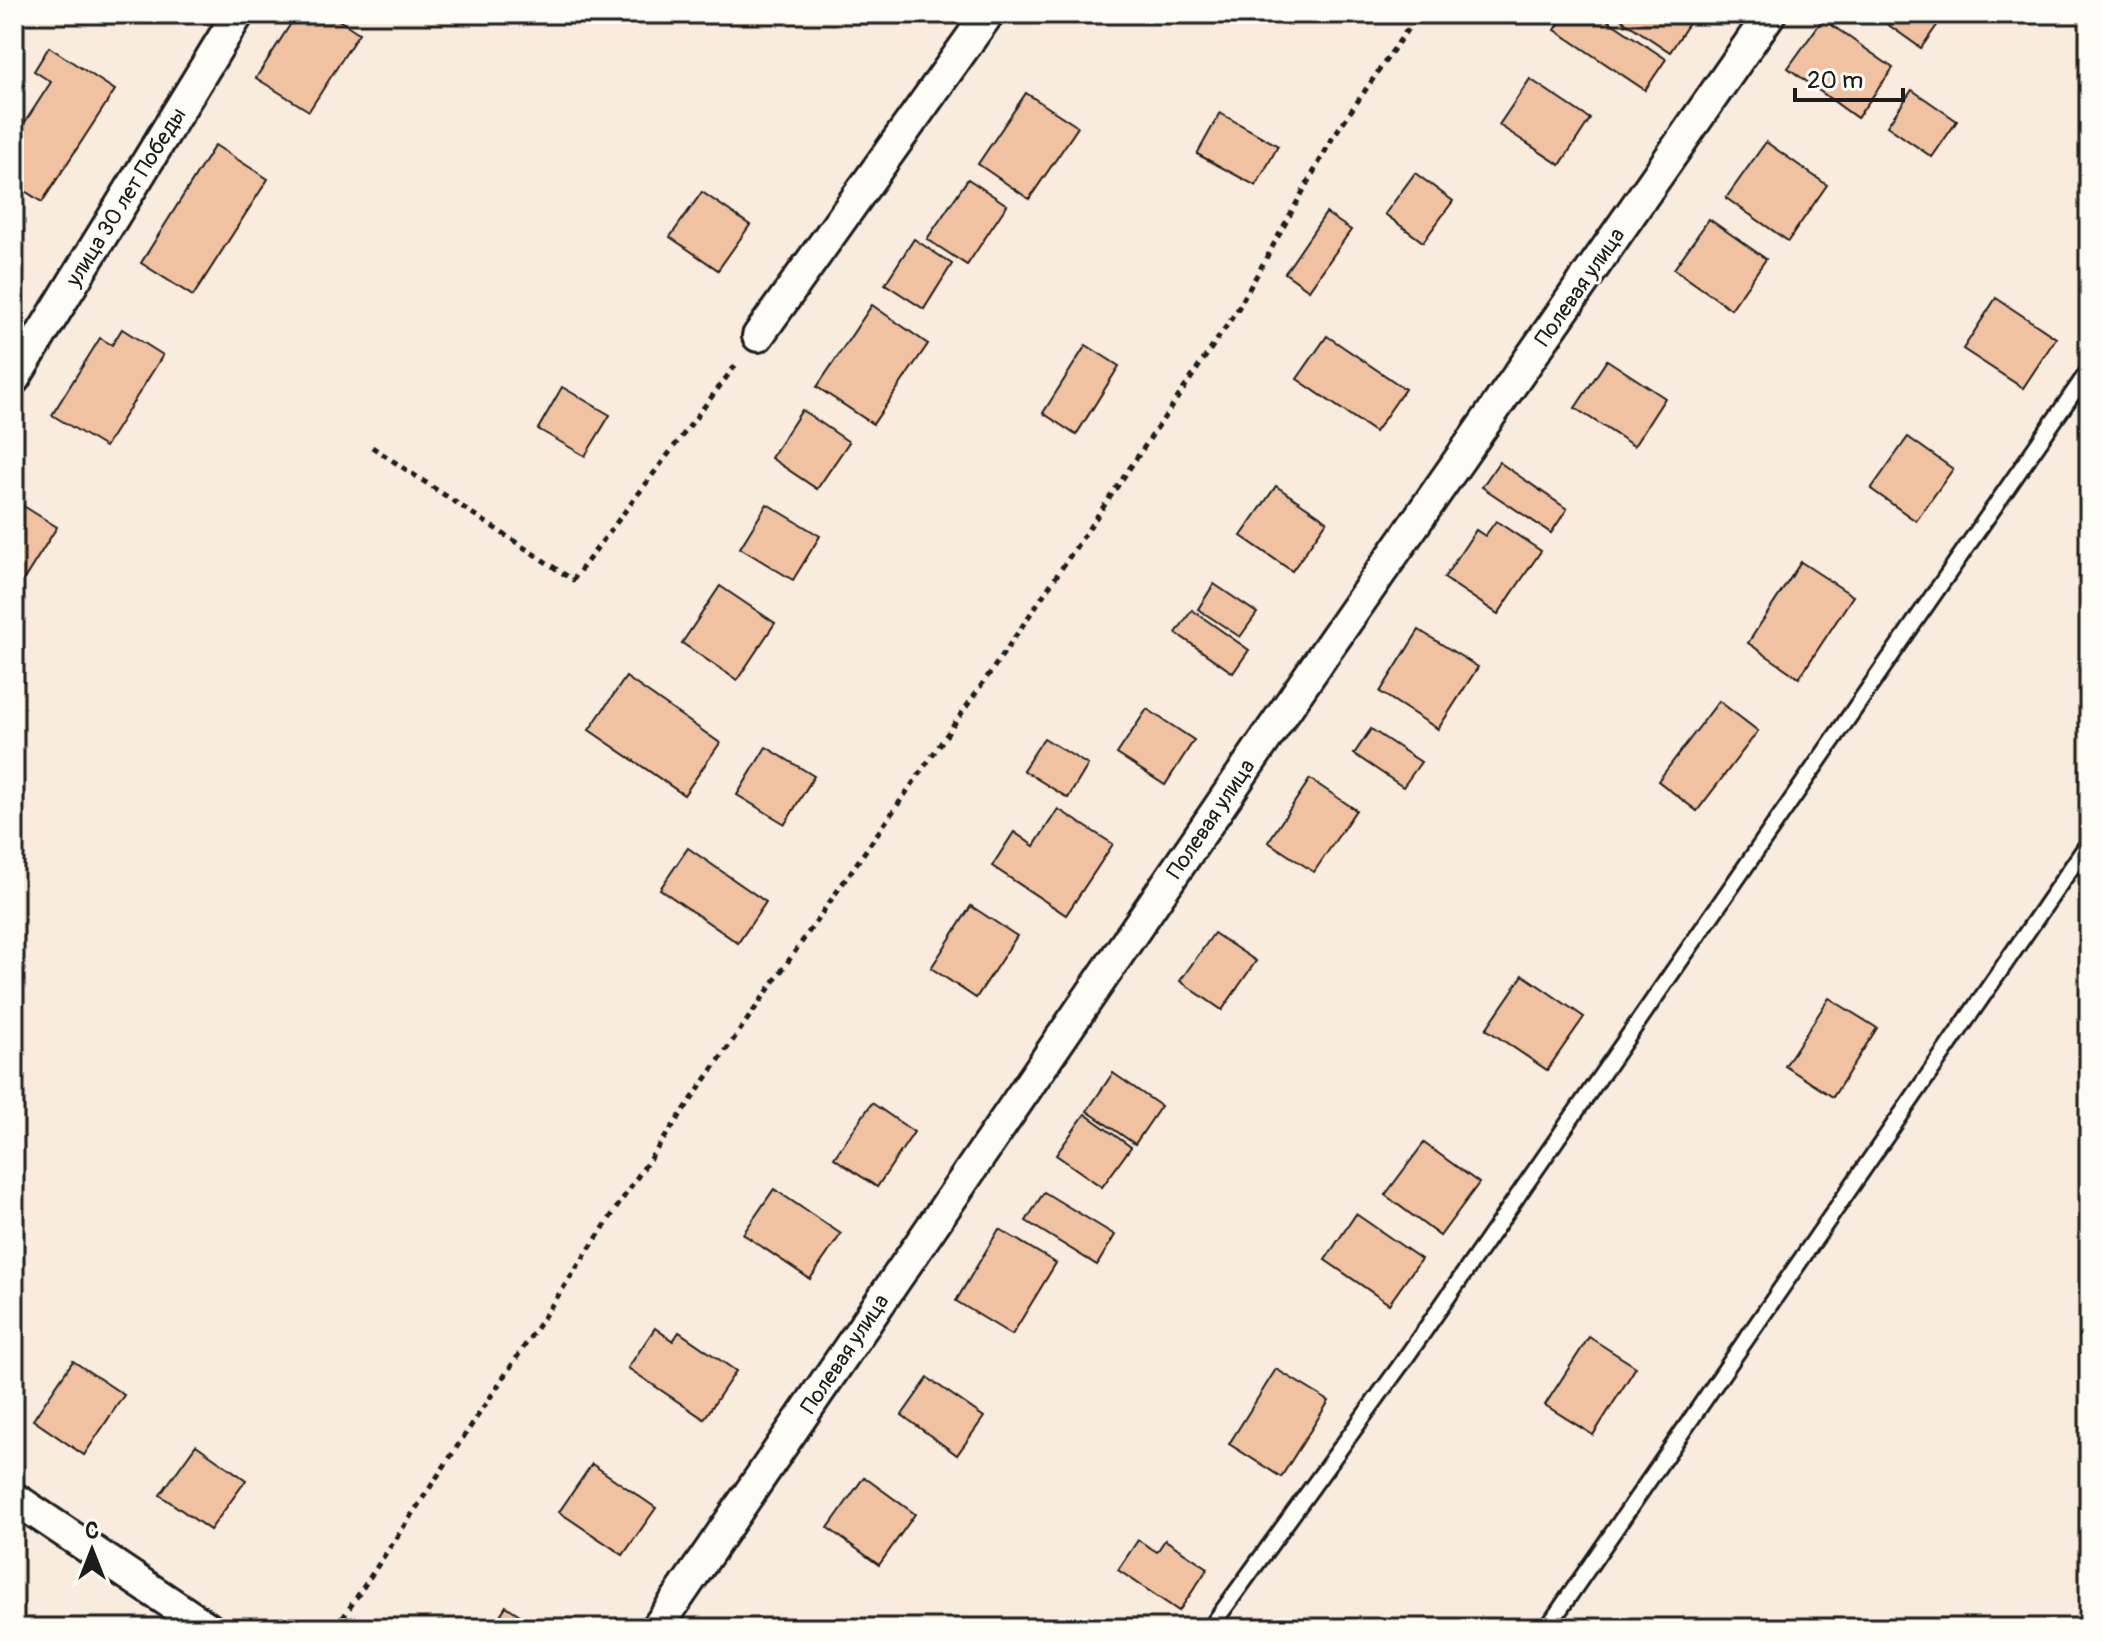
<svg xmlns="http://www.w3.org/2000/svg" width="2103" height="1642" font-family="Pangolin,sans-serif">
	<style>
		.building { fill: #f1c2a1; stroke: #1c1c1c; stroke-width: 2 }
		.lines { fill: none; stroke-linecap: round; stroke-linejoin: round }
		.lane-casing { stroke: #1c1c1c; stroke-width: 20 }
		.street-casing { stroke: #1c1c1c; stroke-width: 36 }
		.path { stroke: #1c1c1c; stroke-width: 5; stroke-dasharray: 6 6; stroke-linecap: butt }
		.lane { stroke: #fdfcf7; stroke-width: 14 }
		.street { stroke: #fdfcf7; stroke-width: 30 }
		.labels { text-anchor: middle; dominant-baseline: central; stroke-width: 6; stroke-linejoin: round; paint-order: stroke }
		.street-label { font-size: 22px; fill: #1c1c1c; stroke: #fdfcf7 }
	</style>
	<rect width="100%" height="100%" fill="#f9ebdd"/>
	<filter id="ink" filterUnits="userSpaceOnUse"><feTurbulence type="fractalNoise" baseFrequency=".0125" numOctaves="2"/><feDisplacementMap in="SourceGraphic" scale="16" xChannelSelector="R" yChannelSelector="G"/><feConvolveMatrix kernelMatrix="1 2 1 2 8 2 1 2 1" color-interpolation-filters="sRGB"/></filter>
	<g filter="url(#ink)">
		<g class="building">
			<polygon points="297,14 329,14 359,33 309,111 256,78"/>
			<polygon points="1565,14 1598,14 1666,59 1645,90 1555,30"/>
			<polygon points="1613,14 1695,14 1670,52"/>
			<polygon points="1873,14 1945,14 1921,48"/>
			<polygon points="1823,19 1893,68 1857,118 1788,68"/>
			<polygon points="49,47 115,90 42,202 14,184 14,139 51,82 34,71"/>
			<polygon points="1530,79 1590,119 1560,165 1499,125"/>
			<polygon points="1912,90 1957,121 1932,157 1887,126"/>
			<polygon points="1026,93 1078,127 1029,199 978,164"/>
			<polygon points="1220,113 1278,146 1256,186 1197,154"/>
			<polygon points="1766,142 1827,185 1788,241 1726,198"/>
			<polygon points="215,145 268,179 193,296 141,263"/>
			<polygon points="1415,173 1453,201 1423,242 1385,214"/>
			<polygon points="968,179 1007,205 967,265 927,239"/>
			<polygon points="702,192 750,225 718,270 670,237"/>
			<polygon points="1326,213 1351,230 1309,290 1285,273"/>
			<polygon points="1709,219 1766,259 1731,309 1674,269"/>
			<polygon points="914,239 952,264 924,309 885,284"/>
			<polygon points="1996,298 2056,338 2023,388 1963,349"/>
			<polygon points="872,305 928,344 873,424 817,387"/>
			<polygon points="122,329 163,355 105,447 52,415 100,338 112,345"/>
			<polygon points="1327,336 1405,389 1375,432 1297,379"/>
			<polygon points="1086,345 1119,366 1076,435 1043,413"/>
			<polygon points="1607,360 1665,398 1634,446 1575,408"/>
			<polygon points="562,387 610,415 585,456 538,429"/>
			<polygon points="802,410 849,442 817,489 771,458"/>
			<polygon points="1908,437 1953,469 1916,521 1871,489"/>
			<polygon points="1499,462 1567,509 1551,533 1482,487"/>
			<polygon points="1276,486 1327,521 1292,571 1241,536"/>
			<polygon points="14,500 57,527 14,595"/>
			<polygon points="767,504 820,536 793,580 740,548"/>
			<polygon points="1496,521 1541,551 1498,614 1444,578 1476,530 1485,536"/>
			<polygon points="1801,562 1853,596 1799,678 1748,643"/>
			<polygon points="1214,584 1257,613 1240,637 1198,609"/>
			<polygon points="720,586 775,623 737,680 682,643"/>
			<polygon points="1192,610 1249,650 1233,673 1176,633"/>
			<polygon points="1419,630 1478,667 1438,729 1380,692"/>
			<polygon points="626,677 720,743 684,795 589,730"/>
			<polygon points="1719,701 1758,731 1697,811 1658,781"/>
			<polygon points="1147,709 1194,740 1165,785 1117,754"/>
			<polygon points="1371,729 1421,762 1403,787 1354,754"/>
			<polygon points="1044,738 1088,765 1068,798 1023,770"/>
			<polygon points="766,747 814,776 785,824 737,795"/>
			<polygon points="1310,779 1356,810 1314,872 1268,842"/>
			<polygon points="1058,809 1113,844 1066,915 992,866 1014,832 1034,846"/>
			<polygon points="688,848 766,902 738,943 660,889"/>
			<polygon points="971,906 1017,936 976,998 931,968"/>
			<polygon points="1214,933 1256,961 1222,1010 1180,981"/>
			<polygon points="1523,975 1584,1017 1547,1070 1486,1029"/>
			<polygon points="1829,998 1877,1028 1833,1097 1785,1066"/>
			<polygon points="1113,1073 1161,1106 1135,1144 1087,1111"/>
			<polygon points="872,1103 914,1132 877,1187 834,1158"/>
			<polygon points="1085,1114 1131,1147 1102,1187 1056,1155"/>
			<polygon points="1424,1143 1479,1183 1440,1236 1385,1195"/>
			<polygon points="774,1189 841,1234 810,1279 743,1234"/>
			<polygon points="1044,1192 1115,1235 1097,1265 1026,1221"/>
			<polygon points="1356,1214 1421,1259 1389,1304 1325,1260"/>
			<polygon points="999,1229 1056,1263 1012,1335 956,1301"/>
			<polygon points="655,1328 673,1341 679,1332 736,1371 704,1419 628,1368"/>
			<polygon points="1589,1337 1636,1367 1593,1435 1545,1405"/>
			<polygon points="73,1361 124,1395 84,1455 33,1420"/>
			<polygon points="1276,1369 1329,1401 1281,1477 1229,1444"/>
			<polygon points="928,1378 984,1417 957,1455 902,1415"/>
			<polygon points="196,1445 246,1480 210,1530 160,1495"/>
			<polygon points="592,1464 656,1508 623,1555 559,1512"/>
			<polygon points="864,1477 915,1514 879,1565 828,1528"/>
			<polygon points="1138,1540 1157,1552 1165,1540 1208,1568 1179,1611 1118,1570"/>
			<polygon points="506,1606 540,1628 492,1628"/>
		</g>
		<g class="lines">
			<g class="lane-casing">
				<g id="lane">
					<polyline points="1210,1628 1400,1366 2089,370"/>
					<polyline points="1547,1628 2089,842"/>
				</g>
			</g>
			<g class="street-casing">
				<g id="street">
					<polyline points="758,336 988,14"/>
					<polyline points="14,379 238,14"/>
					<polyline points="14,1498 208,1628"/>
					<polyline points="657,1628 1328,648 1770,14"/>
				</g>
			</g>
			<g class="path">
				<polyline points="372,447 573,580 738,362"/>
				<polyline points="336,1628 640,1173 1006,650 1238,309 1333,137 1418,14"/>
			</g>
			<use href="#lane" class="lane"/>
			<use href="#street" class="street"/>
		</g>
	</g>
	<g class="labels">
		<g class="street-label">
			<text transform="translate(126 197) rotate(-58)">улица 30 лет Победы</text>
			<text transform="translate(1580 287) rotate(-55)">Полевая улица</text>
			<text transform="translate(1211 819) rotate(-56)">Полевая улица</text>
			<text transform="translate(845 1354) rotate(-56)">Полевая улица</text>
		</g>
	</g>
	<rect width="2103" height="1642" fill="none" stroke="#fdfcf7" stroke-width="48"/>
	<rect x="24" y="24" width="2055" height="1594" fill="none" stroke="#1c1c1c" stroke-width="3" filter="url(#ink)"/>
	<g transform="translate(92 1550)" stroke="#fdfcf7" stroke-width="6" paint-order="stroke">
	<path d="M0-6L14 30L0 20L-14 30Z" fill="#1c1c1c"/>
	<text y="-12" font-size="22" font-weight="bold" text-anchor="middle" fill="#1c1c1c">С</text>
	</g>
	<path d="M1795 88v12h108v-12" fill="none" stroke="#1c1c1c" stroke-width="4"/>
	<text x="1807" y="88" font-size="24" fill="#1c1c1c" stroke="#fdfcf7" stroke-width="6" paint-order="stroke">20 m</text>
</svg>
